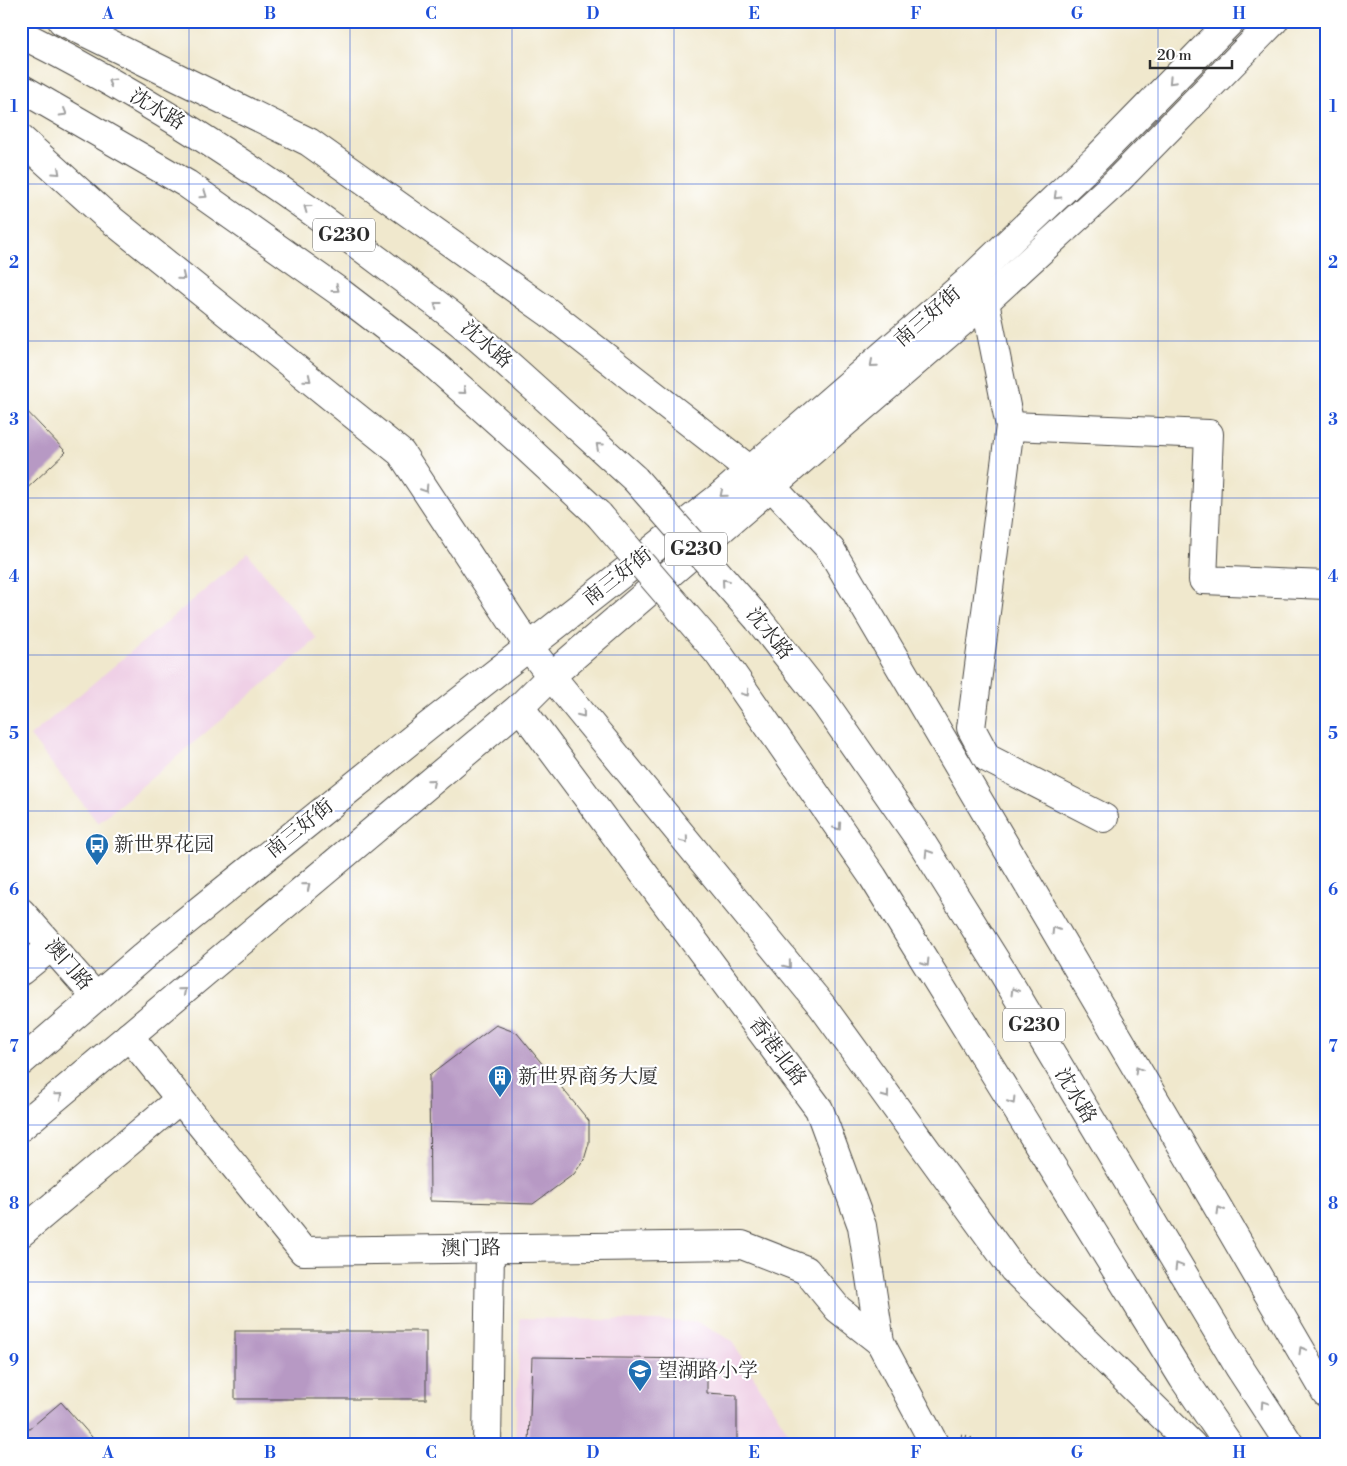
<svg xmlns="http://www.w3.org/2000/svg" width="1347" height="1466" font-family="'Libre Bodoni','Noto Serif SC',serif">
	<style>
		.built { fill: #efd0e6 }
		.building { fill: #b799c4 }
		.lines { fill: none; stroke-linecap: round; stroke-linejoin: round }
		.minor-casing { stroke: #494743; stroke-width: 30 }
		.major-casing { stroke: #494743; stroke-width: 30 }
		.highway-casing { stroke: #494743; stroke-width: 30 }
		.path { stroke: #494743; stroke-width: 3; stroke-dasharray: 1 4; stroke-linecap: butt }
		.minor { stroke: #fff; stroke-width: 28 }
		.major { stroke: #fff; stroke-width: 28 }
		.highway { stroke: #fff; stroke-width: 28 }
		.highway-bridge-casing { stroke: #494743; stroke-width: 30; stroke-linecap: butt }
		.highway-bridge { stroke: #fff; stroke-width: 28 }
		.oneway { stroke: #a0a0a0 }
		.grid { fill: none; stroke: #1d4ed8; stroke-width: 1; stroke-opacity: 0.55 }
		.labels { text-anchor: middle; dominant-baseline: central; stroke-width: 4.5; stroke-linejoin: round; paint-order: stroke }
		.shield { fill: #fff; stroke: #6b6b6b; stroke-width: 1 }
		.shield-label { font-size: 19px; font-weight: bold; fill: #2b2b2b }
		.street-label { font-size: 20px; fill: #2b2b2b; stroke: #fff }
		.poi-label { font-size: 20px; fill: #2b2b2b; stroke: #fff; text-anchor: start }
		.neatline { fill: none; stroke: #1d4ed8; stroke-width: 2 }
		.grid-label { font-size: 16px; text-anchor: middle; font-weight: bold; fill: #1d4ed8 }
	</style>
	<rect width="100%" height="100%" fill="#fff"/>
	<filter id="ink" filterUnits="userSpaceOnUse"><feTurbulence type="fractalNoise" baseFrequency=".02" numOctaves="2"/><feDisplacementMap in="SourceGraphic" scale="10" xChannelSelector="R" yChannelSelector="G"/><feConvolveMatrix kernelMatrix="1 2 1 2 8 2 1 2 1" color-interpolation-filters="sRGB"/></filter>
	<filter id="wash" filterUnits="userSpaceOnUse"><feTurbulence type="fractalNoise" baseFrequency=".0096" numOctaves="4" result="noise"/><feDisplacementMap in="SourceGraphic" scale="20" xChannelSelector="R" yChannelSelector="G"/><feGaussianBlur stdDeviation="1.12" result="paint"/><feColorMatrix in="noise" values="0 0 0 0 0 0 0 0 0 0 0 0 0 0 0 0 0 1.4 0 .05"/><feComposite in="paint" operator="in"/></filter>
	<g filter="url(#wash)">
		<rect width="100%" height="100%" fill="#f0e8cd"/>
		<g class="built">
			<polygon points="248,554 317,639 98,823 30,736"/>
			<polygon points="520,1318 697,1322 731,1340 796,1445 515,1445"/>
		</g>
		<g id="blocks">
			<g class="building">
				<polygon points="21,405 66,452 21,494"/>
				<polygon points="496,1025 517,1033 589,1121 589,1143 584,1160 574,1174 533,1204 430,1201 429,1076"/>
				<rect x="235" y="1331" width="191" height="68"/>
				<polygon points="532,1357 707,1359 707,1393 737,1395 737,1445 529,1445"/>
				<polygon points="61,1402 99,1445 21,1445 21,1436"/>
			</g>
		</g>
	</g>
	<g filter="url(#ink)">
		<use href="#blocks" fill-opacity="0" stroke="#494743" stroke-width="1"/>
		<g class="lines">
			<g class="minor-casing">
				<g id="minor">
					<polyline points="985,302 1010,426 971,728 987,758 1104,818"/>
					<polyline points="1010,426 1209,434 1203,580 1326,585"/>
					<polyline points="520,707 819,1109 862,1226 880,1342 935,1445"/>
					<polyline points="21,912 96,997"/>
					<polyline points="21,971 52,946"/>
					<polyline points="129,1036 303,1251 742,1245 806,1270 838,1309 880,1342"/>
					<polyline points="21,1233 180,1099"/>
					<polyline points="487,1445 490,1249"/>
				</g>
			</g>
			<g class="major-casing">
				<g id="major">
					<polyline points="21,1062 160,942 427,727 718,498 967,282 1095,160 1231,21"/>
					<polyline points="21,1127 520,707 551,676 985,302 1116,182 1274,21"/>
				</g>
			</g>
			<g class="highway-casing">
				<g id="highway">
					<polyline points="62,21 309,142 548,312 772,487 831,550 1164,1115 1326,1393"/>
					<path d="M21,34C149,98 268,177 382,263C410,285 440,305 467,328C524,377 579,429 635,479"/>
					<polyline points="21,88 187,184 341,293 430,361 515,437 599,515"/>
					<polyline points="21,139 103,213 401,453 529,647 551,676 822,1006 1013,1269 1192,1445"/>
					<polyline points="758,619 826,705 920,840 1002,971 1239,1367 1290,1445"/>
					<polyline points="718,653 873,877 1183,1378 1229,1445"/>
				</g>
			</g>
			<polyline class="path" points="961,1435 969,1437 980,1445"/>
			<use href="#minor" class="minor"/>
			<use href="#major" class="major"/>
			<use href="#highway" class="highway"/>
			<g class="highway-bridge-casing">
				<g id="highway-bridge">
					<polyline points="635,479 758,619"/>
					<polyline points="599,515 718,653"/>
				</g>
			</g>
			<use href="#highway-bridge" class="highway-bridge"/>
		</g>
		<defs><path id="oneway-chevron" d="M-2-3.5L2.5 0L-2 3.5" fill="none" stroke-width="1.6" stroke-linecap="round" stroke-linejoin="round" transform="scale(1.25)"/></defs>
		<g class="oneway">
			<use href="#oneway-chevron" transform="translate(1172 81) rotate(134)"/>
			<use href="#oneway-chevron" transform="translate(111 82) rotate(-151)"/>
			<use href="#oneway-chevron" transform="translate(64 113) rotate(30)"/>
			<use href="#oneway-chevron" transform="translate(57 172) rotate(42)"/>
			<use href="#oneway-chevron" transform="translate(204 195) rotate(35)"/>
			<use href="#oneway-chevron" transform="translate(1057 196) rotate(136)"/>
			<use href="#oneway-chevron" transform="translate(307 208) rotate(-144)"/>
			<use href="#oneway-chevron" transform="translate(182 277) rotate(39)"/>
			<use href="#oneway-chevron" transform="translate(336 289) rotate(36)"/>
			<use href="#oneway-chevron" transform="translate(437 305) rotate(-143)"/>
			<use href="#oneway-chevron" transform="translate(873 364) rotate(139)"/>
			<use href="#oneway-chevron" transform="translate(308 379) rotate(39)"/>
			<use href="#oneway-chevron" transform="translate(463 391) rotate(41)"/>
			<use href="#oneway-chevron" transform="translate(599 446) rotate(-138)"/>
			<use href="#oneway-chevron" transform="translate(425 489) rotate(57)"/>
			<use href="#oneway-chevron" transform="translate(723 494) rotate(140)"/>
			<use href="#oneway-chevron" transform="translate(725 582) rotate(-131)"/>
			<use href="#oneway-chevron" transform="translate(746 693) rotate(55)"/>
			<use href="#oneway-chevron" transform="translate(582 714) rotate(51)"/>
			<use href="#oneway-chevron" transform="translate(432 782) rotate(-40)"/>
			<use href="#oneway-chevron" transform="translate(838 827) rotate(55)"/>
			<use href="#oneway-chevron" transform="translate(685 840) rotate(51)"/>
			<use href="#oneway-chevron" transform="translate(928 853) rotate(-122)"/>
			<use href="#oneway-chevron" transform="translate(307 886) rotate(-40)"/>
			<use href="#oneway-chevron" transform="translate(1055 930) rotate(-121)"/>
			<use href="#oneway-chevron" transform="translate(926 963) rotate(58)"/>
			<use href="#oneway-chevron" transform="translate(788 965) rotate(51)"/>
			<use href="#oneway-chevron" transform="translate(183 991) rotate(-40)"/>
			<use href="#oneway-chevron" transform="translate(1014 991) rotate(-121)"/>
			<use href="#oneway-chevron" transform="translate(1138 1070) rotate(-121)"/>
			<use href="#oneway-chevron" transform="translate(886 1095) rotate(54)"/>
			<use href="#oneway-chevron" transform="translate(59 1096) rotate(-40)"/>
			<use href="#oneway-chevron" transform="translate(1012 1101) rotate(58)"/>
			<use href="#oneway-chevron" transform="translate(1220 1210) rotate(-120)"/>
			<use href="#oneway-chevron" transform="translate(1178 1266) rotate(-121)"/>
			<use href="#oneway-chevron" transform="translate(1302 1350) rotate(-120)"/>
			<use href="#oneway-chevron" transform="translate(1264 1404) rotate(-124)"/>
		</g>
	</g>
	<path class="grid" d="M189,21V1445M350,21V1445M512,21V1445M674,21V1445M835,21V1445M996,21V1445M1158,21V1445M21,184H1326M21,341H1326M21,498H1326M21,655H1326M21,811H1326M21,968H1326M21,1125H1326M21,1282H1326"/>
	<defs>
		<g id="bus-pin" transform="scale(1.25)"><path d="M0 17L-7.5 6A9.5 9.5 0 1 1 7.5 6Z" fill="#1f6fb2" stroke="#fff"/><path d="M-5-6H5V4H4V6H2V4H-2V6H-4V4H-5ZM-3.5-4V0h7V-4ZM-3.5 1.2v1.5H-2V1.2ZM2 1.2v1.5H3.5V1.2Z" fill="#fff"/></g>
		<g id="building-pin" transform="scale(1.25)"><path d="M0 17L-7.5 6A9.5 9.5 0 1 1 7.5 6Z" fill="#1f6fb2" stroke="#fff"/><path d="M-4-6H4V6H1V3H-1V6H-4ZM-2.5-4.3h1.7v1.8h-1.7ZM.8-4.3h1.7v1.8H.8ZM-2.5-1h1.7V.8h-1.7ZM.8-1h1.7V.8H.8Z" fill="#fff"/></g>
		<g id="school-pin" transform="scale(1.25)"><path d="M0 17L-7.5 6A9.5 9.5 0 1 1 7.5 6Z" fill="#1f6fb2" stroke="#fff"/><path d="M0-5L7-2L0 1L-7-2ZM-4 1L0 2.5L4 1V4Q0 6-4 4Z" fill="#fff"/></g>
	</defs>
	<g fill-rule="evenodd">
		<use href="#bus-pin" x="97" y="845"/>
		<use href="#building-pin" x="500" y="1077"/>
		<use href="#school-pin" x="640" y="1371"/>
	</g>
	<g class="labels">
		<g class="shield">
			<rect x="313" y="218.5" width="62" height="33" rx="4"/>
			<rect x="665" y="532.5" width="62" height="33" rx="4"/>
			<rect x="1003" y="1008.5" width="62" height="33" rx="4"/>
		</g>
		<g class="shield-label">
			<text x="344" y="235">G230</text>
			<text x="696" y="549">G230</text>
			<text x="1034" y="1025">G230</text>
		</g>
		<g class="street-label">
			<text transform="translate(157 110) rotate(31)">沈水路</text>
			<text transform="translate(928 317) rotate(-41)">南三好街</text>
			<text transform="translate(486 345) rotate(41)">沈水路</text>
			<text transform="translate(618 577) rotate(-38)">南三好街</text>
			<text transform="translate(769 634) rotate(51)">沈水路</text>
			<text transform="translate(300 829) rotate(-39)">南三好街</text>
			<text transform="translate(68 965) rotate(49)">澳门路</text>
			<text transform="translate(777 1052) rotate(53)">香港北路</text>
			<text transform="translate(1075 1096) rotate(59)">沈水路</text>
			<text transform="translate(471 1249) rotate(-1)">澳门路</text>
		</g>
		<g class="poi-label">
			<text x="114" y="845">新世界花园</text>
			<text x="518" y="1077">新世界商务大厦</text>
			<text x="658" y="1371">望湖路小学</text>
		</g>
	</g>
	<rect width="1347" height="1466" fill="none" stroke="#fff" stroke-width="55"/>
	<path d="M1150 60v8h82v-8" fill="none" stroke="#2b2b2b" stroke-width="2.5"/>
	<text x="1157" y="60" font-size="15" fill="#2b2b2b" stroke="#ffffff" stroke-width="4" paint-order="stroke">20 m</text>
	<rect x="28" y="28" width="1292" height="1410" class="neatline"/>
	<g class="grid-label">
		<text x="108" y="19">A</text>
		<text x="270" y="19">B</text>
		<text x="431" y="19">C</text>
		<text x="593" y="19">D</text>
		<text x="754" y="19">E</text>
		<text x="916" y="19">F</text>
		<text x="1077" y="19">G</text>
		<text x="1239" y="19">H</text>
		<text x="14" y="112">1</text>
		<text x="1333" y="112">1</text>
		<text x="14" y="268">2</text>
		<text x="1333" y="268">2</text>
		<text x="14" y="425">3</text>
		<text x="1333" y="425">3</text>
		<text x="14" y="582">4</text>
		<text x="1333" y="582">4</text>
		<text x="14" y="739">5</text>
		<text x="1333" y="739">5</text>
		<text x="14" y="895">6</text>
		<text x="1333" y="895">6</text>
		<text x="14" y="1052">7</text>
		<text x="1333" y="1052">7</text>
		<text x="14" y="1209">8</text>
		<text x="1333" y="1209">8</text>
		<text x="14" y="1366">9</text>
		<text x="1333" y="1366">9</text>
		<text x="108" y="1458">A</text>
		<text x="270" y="1458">B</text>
		<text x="431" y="1458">C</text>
		<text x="593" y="1458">D</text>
		<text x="754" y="1458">E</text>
		<text x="916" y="1458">F</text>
		<text x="1077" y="1458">G</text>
		<text x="1239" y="1458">H</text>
	</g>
</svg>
